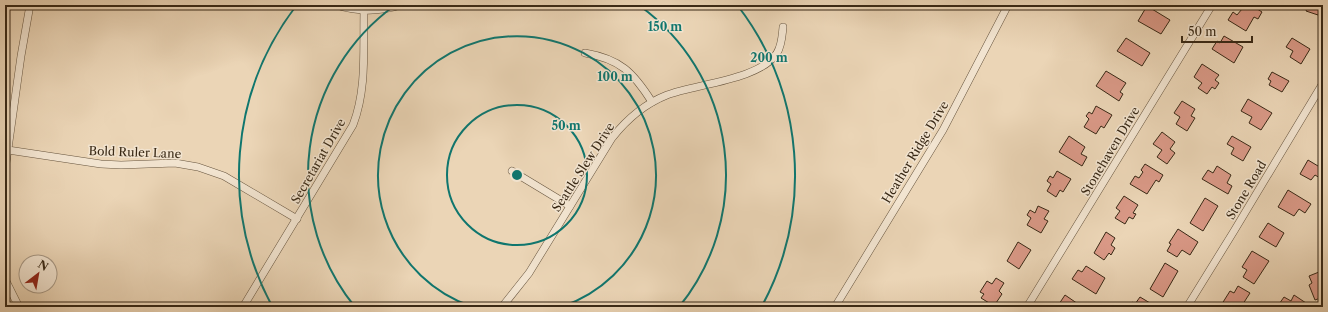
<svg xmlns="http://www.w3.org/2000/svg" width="1328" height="312" font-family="'Libre Caslon Text',serif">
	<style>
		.building { fill: #da9987; stroke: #392916 }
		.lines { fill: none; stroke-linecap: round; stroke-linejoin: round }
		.minor-casing { stroke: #66543e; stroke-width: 8 }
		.minor { stroke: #f2e4d0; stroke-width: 7 }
		.ring { fill: none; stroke: #0f766e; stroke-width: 2 }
		.labels { text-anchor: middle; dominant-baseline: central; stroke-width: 3; stroke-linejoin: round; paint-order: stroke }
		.street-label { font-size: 12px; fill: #392916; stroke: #f2e4d0 }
		.centre { fill: #0f766e; stroke: #f2e4d0; stroke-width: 2 }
		.ring-label { font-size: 12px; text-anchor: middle; font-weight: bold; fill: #0f766e; stroke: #f2e4d0; stroke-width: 3; stroke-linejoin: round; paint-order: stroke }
	</style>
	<rect width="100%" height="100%" fill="#ebd5b6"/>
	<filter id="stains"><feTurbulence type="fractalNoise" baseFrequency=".005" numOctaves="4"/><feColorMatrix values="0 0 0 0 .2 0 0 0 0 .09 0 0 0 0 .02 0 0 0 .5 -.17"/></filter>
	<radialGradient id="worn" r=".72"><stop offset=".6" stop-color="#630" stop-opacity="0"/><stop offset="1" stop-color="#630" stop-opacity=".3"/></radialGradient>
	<g class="building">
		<polygon points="1239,5 1251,5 1262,12 1258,19 1254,17 1246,31 1228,20 1233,12 1237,15 1242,9 1238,7"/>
		<polygon points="1306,5 1322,5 1318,15 1306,11 1308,6"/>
		<polygon points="1147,6 1170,20 1161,34 1138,21"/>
		<polygon points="1224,36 1243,47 1234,63 1212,49 1217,41 1220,43"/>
		<polygon points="1126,38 1150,53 1142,66 1117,51"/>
		<polygon points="1292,38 1310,49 1301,64 1290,57 1293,51 1286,47"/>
		<polygon points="1202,64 1219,75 1215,80 1219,83 1215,89 1212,87 1207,94 1198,88 1202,83 1194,77"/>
		<polygon points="1106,71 1126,83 1120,92 1123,94 1119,101 1096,86"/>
		<polygon points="1272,72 1289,81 1282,92 1269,85 1271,81 1268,79"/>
		<polygon points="1248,99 1272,113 1261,130 1249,123 1252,117 1241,111"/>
		<polygon points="1182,101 1195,109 1191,116 1195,118 1187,131 1176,124 1180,117 1174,113"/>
		<polygon points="1096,106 1112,115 1104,128 1101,126 1096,134 1084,127 1089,119 1086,116 1089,112 1092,114"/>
		<polygon points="1162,132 1175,142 1170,149 1175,153 1167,164 1157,157 1162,150 1153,144"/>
		<polygon points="1069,136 1085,147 1081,154 1087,157 1082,166 1059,152"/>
		<polygon points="1232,136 1251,147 1243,161 1231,154 1234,148 1227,144"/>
		<polygon points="1308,160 1323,169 1323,172 1320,178 1315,175 1311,180 1300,174"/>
		<polygon points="1145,164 1163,175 1159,182 1156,180 1147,194 1130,184 1135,176 1139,178 1143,172 1141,170"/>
		<polygon points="1217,166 1231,175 1227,183 1232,186 1228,194 1202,179 1208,170 1213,173"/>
		<polygon points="1057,171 1071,179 1063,192 1060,190 1056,197 1047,191 1051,184 1047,181 1050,176 1053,178"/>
		<polygon points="1288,190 1311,204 1305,213 1299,209 1294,216 1278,207"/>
		<polygon points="1124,196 1138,205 1133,213 1136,214 1133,219 1129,217 1125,224 1115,218 1120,211 1116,208"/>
		<polygon points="1205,198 1218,206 1203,231 1190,223"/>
		<polygon points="1038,206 1049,211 1044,219 1048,221 1041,233 1027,225 1031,218 1027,215 1030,210 1035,213"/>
		<polygon points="1268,223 1284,233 1276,247 1259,237"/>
		<polygon points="1178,229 1198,242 1190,255 1182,250 1177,257 1167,251 1171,244 1169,243"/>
		<polygon points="1106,232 1115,238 1111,245 1115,248 1111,255 1109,253 1104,260 1094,253"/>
		<polygon points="1018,242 1031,250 1019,269 1007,261"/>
		<polygon points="1252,251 1269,261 1254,284 1243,277 1247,270 1242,267"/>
		<polygon points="1165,263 1178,271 1163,297 1150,289"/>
		<polygon points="1086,266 1105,278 1096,294 1072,279 1078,270 1082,272"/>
		<polygon points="1319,272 1323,282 1323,297 1315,300 1309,285 1312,283 1309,276"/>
		<polygon points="996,278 1004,283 999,291 1002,294 994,306 981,298 984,294 980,292 987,281 992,284"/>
		<polygon points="1238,286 1250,293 1241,307 1220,307 1230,291 1234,293"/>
		<polygon points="1065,295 1081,306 1080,307 1057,307"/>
		<polygon points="1294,295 1306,303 1304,307 1277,307 1284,297 1291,301"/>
		<polygon points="1140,297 1150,303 1147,307 1128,307 1132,302 1135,304"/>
	</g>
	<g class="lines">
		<g class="minor-casing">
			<g id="minor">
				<path d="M336,5C358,12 379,12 401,5"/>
				<path d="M585,53C620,59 633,72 652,102"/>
				<polyline points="8,150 101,164 121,165 175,163 198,167 224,176 297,219"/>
				<polyline points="5,170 21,56 30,5"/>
				<polyline points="512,171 570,206"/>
				<polyline points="5,279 19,307"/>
				<path d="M243,307L353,125C367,89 363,49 364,11"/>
				<path d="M502,307L529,273L612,138C627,119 644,104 667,95C695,84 760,80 777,53C782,45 782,36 783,27"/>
				<polyline points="835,307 943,130 1008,5"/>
				<polyline points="1027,307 1212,5"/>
				<polyline points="1187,307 1234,231 1323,83"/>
			</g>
		</g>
		<use href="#minor" class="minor"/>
	</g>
	<g class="ring">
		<circle cx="517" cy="175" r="70"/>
		<path d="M473 307A139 139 0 1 1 561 307"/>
		<path d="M355 307A209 209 0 0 1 394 6M640 6A209 209 0 0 1 679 307"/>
		<path d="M272 306A278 278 0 0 1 296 6M738 6A278 278 0 0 1 762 306"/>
	</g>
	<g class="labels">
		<g class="street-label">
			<text transform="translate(1110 151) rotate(-59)">Stonehaven Drive</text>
			<text transform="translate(135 152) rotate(2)">Bold Ruler Lane</text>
			<text transform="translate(915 152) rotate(-59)">Heather Ridge Drive</text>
			<text transform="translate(318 161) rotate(-60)">Secretariat Drive</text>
			<text transform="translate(583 167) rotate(-57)">Seattle Slew Drive</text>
			<text transform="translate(1246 190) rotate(-59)">Stone Road</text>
		</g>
	</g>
	<circle cx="517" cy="175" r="6" class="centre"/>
	<g class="ring-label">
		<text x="665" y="31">150 m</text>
		<text x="769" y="62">200 m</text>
		<text x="615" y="81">100 m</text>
		<text x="566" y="130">50 m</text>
	</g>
	<rect width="1328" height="312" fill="none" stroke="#ebd5b6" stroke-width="20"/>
	<rect x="6" y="6" width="1316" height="300" fill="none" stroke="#392916" stroke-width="2"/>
	<rect x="10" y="10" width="1308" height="292" fill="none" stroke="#392916"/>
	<g transform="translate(38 274) rotate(31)"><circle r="19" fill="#f2e4d0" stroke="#a89986"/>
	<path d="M0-3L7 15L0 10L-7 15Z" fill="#8f2418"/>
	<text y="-6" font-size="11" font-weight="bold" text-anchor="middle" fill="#392916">N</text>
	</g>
	<path d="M1182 36v6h70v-6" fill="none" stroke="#392916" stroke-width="2"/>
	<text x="1188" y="36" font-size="12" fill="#392916" stroke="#f2e4d0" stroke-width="3" paint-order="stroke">50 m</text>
	<rect width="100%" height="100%" filter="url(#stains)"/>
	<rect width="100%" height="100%" fill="url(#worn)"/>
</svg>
